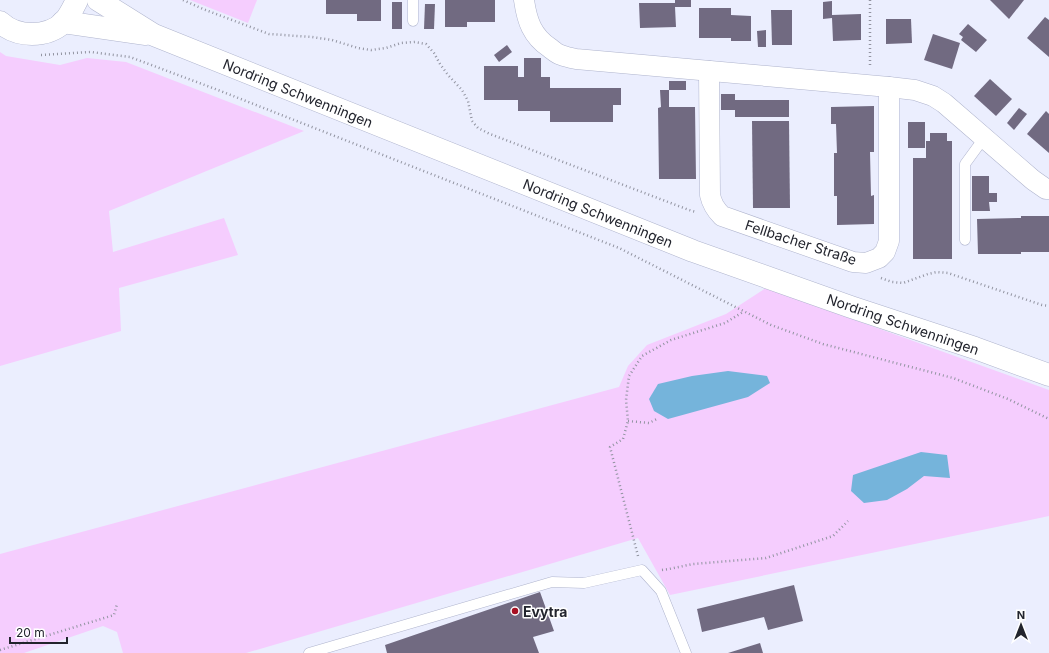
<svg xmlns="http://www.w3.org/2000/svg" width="1049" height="653" font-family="Inter,sans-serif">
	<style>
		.green { fill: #f5cdfe }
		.water { fill: #75b4db }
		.building { fill: #716a81 }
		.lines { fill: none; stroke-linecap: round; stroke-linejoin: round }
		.service-casing { stroke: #afb4cd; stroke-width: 11 }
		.minor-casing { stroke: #afb4cd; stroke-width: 21 }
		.secondary-casing { stroke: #afb4cd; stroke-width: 23 }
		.path { stroke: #9294a1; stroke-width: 2.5; stroke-dasharray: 1 3; stroke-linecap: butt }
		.service { stroke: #fff; stroke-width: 10 }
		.minor { stroke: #fff; stroke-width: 20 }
		.secondary { stroke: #fff; stroke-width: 22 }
		.poi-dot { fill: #a71022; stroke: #fff; stroke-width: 1.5 }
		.labels { text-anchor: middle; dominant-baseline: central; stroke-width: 3; stroke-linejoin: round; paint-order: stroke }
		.street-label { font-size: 14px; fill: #22242d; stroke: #fff }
		.poi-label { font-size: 14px; font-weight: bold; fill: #22242d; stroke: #fff; text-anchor: start }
	</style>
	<rect width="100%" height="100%" fill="#ebeefe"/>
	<g class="green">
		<polygon points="190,0 257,0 248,23"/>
		<polygon points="0,52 6,56 60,65 87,58 126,62 304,131 109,211 113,252 224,218 238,255 119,288 121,331 0,366"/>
		<polygon points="766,288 1049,390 1049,516 670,595 638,538 246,653 123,653 117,632 103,626 24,653 0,653 0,554 619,387 628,366 647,345 726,314"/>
	</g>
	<g class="water">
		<polygon points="728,371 767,376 770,383 748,397 668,419 654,411 649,399 658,384 692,376"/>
		<polygon points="921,452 947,455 950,478 924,476 907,489 887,500 864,503 851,491 853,475"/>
	</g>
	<g class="building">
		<polygon points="326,0 381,0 381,21 357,21 357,14 326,14"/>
		<polygon points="445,0 495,0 495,22 467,22 467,27 445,27"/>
		<polygon points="675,0 691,0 691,7 675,7 676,27 640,28 639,3 675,3"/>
		<polygon points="990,0 1024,0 1009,19"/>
		<polygon points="832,1 832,15 861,14 861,40 833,41 832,18 823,19 823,2"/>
		<rect x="392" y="2" width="10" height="27"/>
		<polygon points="425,4 435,4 434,29 424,29"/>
		<polygon points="699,8 731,8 731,15 751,16 751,41 731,41 731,38 699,38"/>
		<polygon points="771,10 792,10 792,45 772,45"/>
		<polygon points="1045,17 1049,20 1049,57 1027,38"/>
		<polygon points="886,19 911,19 912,43 886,44"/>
		<polygon points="968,24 987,40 976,52 961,40 963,37 959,34"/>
		<polygon points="766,30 766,47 758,47 757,31"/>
		<polygon points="933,34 960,43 952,69 924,60"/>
		<polygon points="507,45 512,52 499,62 494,55"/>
		<polygon points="524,58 541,58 541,77 550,77 550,88 621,88 621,105 613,105 613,122 550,122 550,111 518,111 518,100 484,100 484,66 518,66 518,77 524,77"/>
		<polygon points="990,79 1012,99 996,116 974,96"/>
		<rect x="669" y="81" width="17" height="9"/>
		<polygon points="660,90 669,90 669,107 695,107 696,179 659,179 658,108 661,107"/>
		<polygon points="721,94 735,94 735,100 789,100 789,117 735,117 735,110 721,110"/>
		<polygon points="874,106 874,152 870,152 871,196 874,195 874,224 837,225 837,196 834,196 834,153 837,153 836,124 831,124 831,107"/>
		<polygon points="1019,108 1027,114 1014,130 1007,123"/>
		<polygon points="1046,111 1049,114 1049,153 1027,134"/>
		<polygon points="752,121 789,121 790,208 753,208"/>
		<rect x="908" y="122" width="17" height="26"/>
		<polygon points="930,133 947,133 947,141 952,141 952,259 913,259 913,158 926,158 926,141 930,141"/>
		<polygon points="972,176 989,176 989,193 997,193 997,202 989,202 990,211 972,211"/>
		<polygon points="1021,216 1049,216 1049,252 1021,252 1021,254 978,254 977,219 1021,218"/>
		<polygon points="794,585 803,621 768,630 764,617 702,632 697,609"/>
		<polygon points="540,592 554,631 533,637 539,653 387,653 385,645"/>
		<polygon points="760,643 763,653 728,653"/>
	</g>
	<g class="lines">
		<g class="service-casing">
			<g id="service">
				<polyline points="413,0 413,21"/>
				<polyline points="965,240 965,164 984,138"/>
				<polyline points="309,653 552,582 584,583 642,570 661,591 686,653"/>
			</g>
		</g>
		<g class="minor-casing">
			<g id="minor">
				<path d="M524,0C527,21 532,36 550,48C554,51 557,54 561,55C566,57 571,58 576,59L889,87L915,90L933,96L944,103L1033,180L1046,189H1049"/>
				<path d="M709,71L710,195C712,204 715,209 722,216L853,262L866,263L879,258L885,252L889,241V87"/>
			</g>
		</g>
		<g class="secondary-casing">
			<g id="secondary">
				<polyline points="98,0 154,35 693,251 851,307 975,348 1049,375"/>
				<path d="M0,22C17,38 47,38 64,22C70,15 73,8 77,0"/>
				<polyline points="63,22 146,34"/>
			</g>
		</g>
		<g class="path">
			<polyline points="183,0 203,9 269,34 312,37 332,40 358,48 371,50 386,48 401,43 415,42 426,44 434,53 440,64 448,75 462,90 468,101 472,121 478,128 490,134 689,210 696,212"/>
			<polyline points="870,0 870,65"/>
			<polyline points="41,55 91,52 130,57 218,90 619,248 771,325 823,344 953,378 1008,399 1049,419"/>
			<polyline points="881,278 892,282 903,283 928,274 937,272 948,273 1042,305 1049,306"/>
			<polyline points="628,421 649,423 657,419"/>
			<polyline points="638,556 610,447 623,439 628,421 626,400 629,376 642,356 671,340 725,323 743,312"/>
			<polyline points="662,570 669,569 693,564 766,558 833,536 848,521"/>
			<polyline points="0,650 114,615 117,604"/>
		</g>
		<use href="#service" class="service"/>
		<use href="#minor" class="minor"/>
		<use href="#secondary" class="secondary"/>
	</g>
	<circle class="poi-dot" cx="515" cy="611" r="4"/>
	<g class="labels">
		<g class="street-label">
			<text transform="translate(298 93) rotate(22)">Nordring Schwenningen</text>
			<text transform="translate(598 213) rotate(22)">Nordring Schwenningen</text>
			<text transform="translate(801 242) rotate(18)">Fellbacher Straße</text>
			<text transform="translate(903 324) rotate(19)">Nordring Schwenningen</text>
		</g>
		<g class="poi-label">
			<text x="523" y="611">Evytra</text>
		</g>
	</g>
	<g transform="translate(1021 625)" stroke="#ffffff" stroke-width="3" paint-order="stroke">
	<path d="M0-3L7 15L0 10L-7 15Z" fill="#22242d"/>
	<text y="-6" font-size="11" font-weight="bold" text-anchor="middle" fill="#22242d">N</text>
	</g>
	<path d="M10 637v6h57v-6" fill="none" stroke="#22242d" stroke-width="2"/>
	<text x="16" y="637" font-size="12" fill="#22242d" stroke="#ffffff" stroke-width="3" paint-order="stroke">20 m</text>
</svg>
